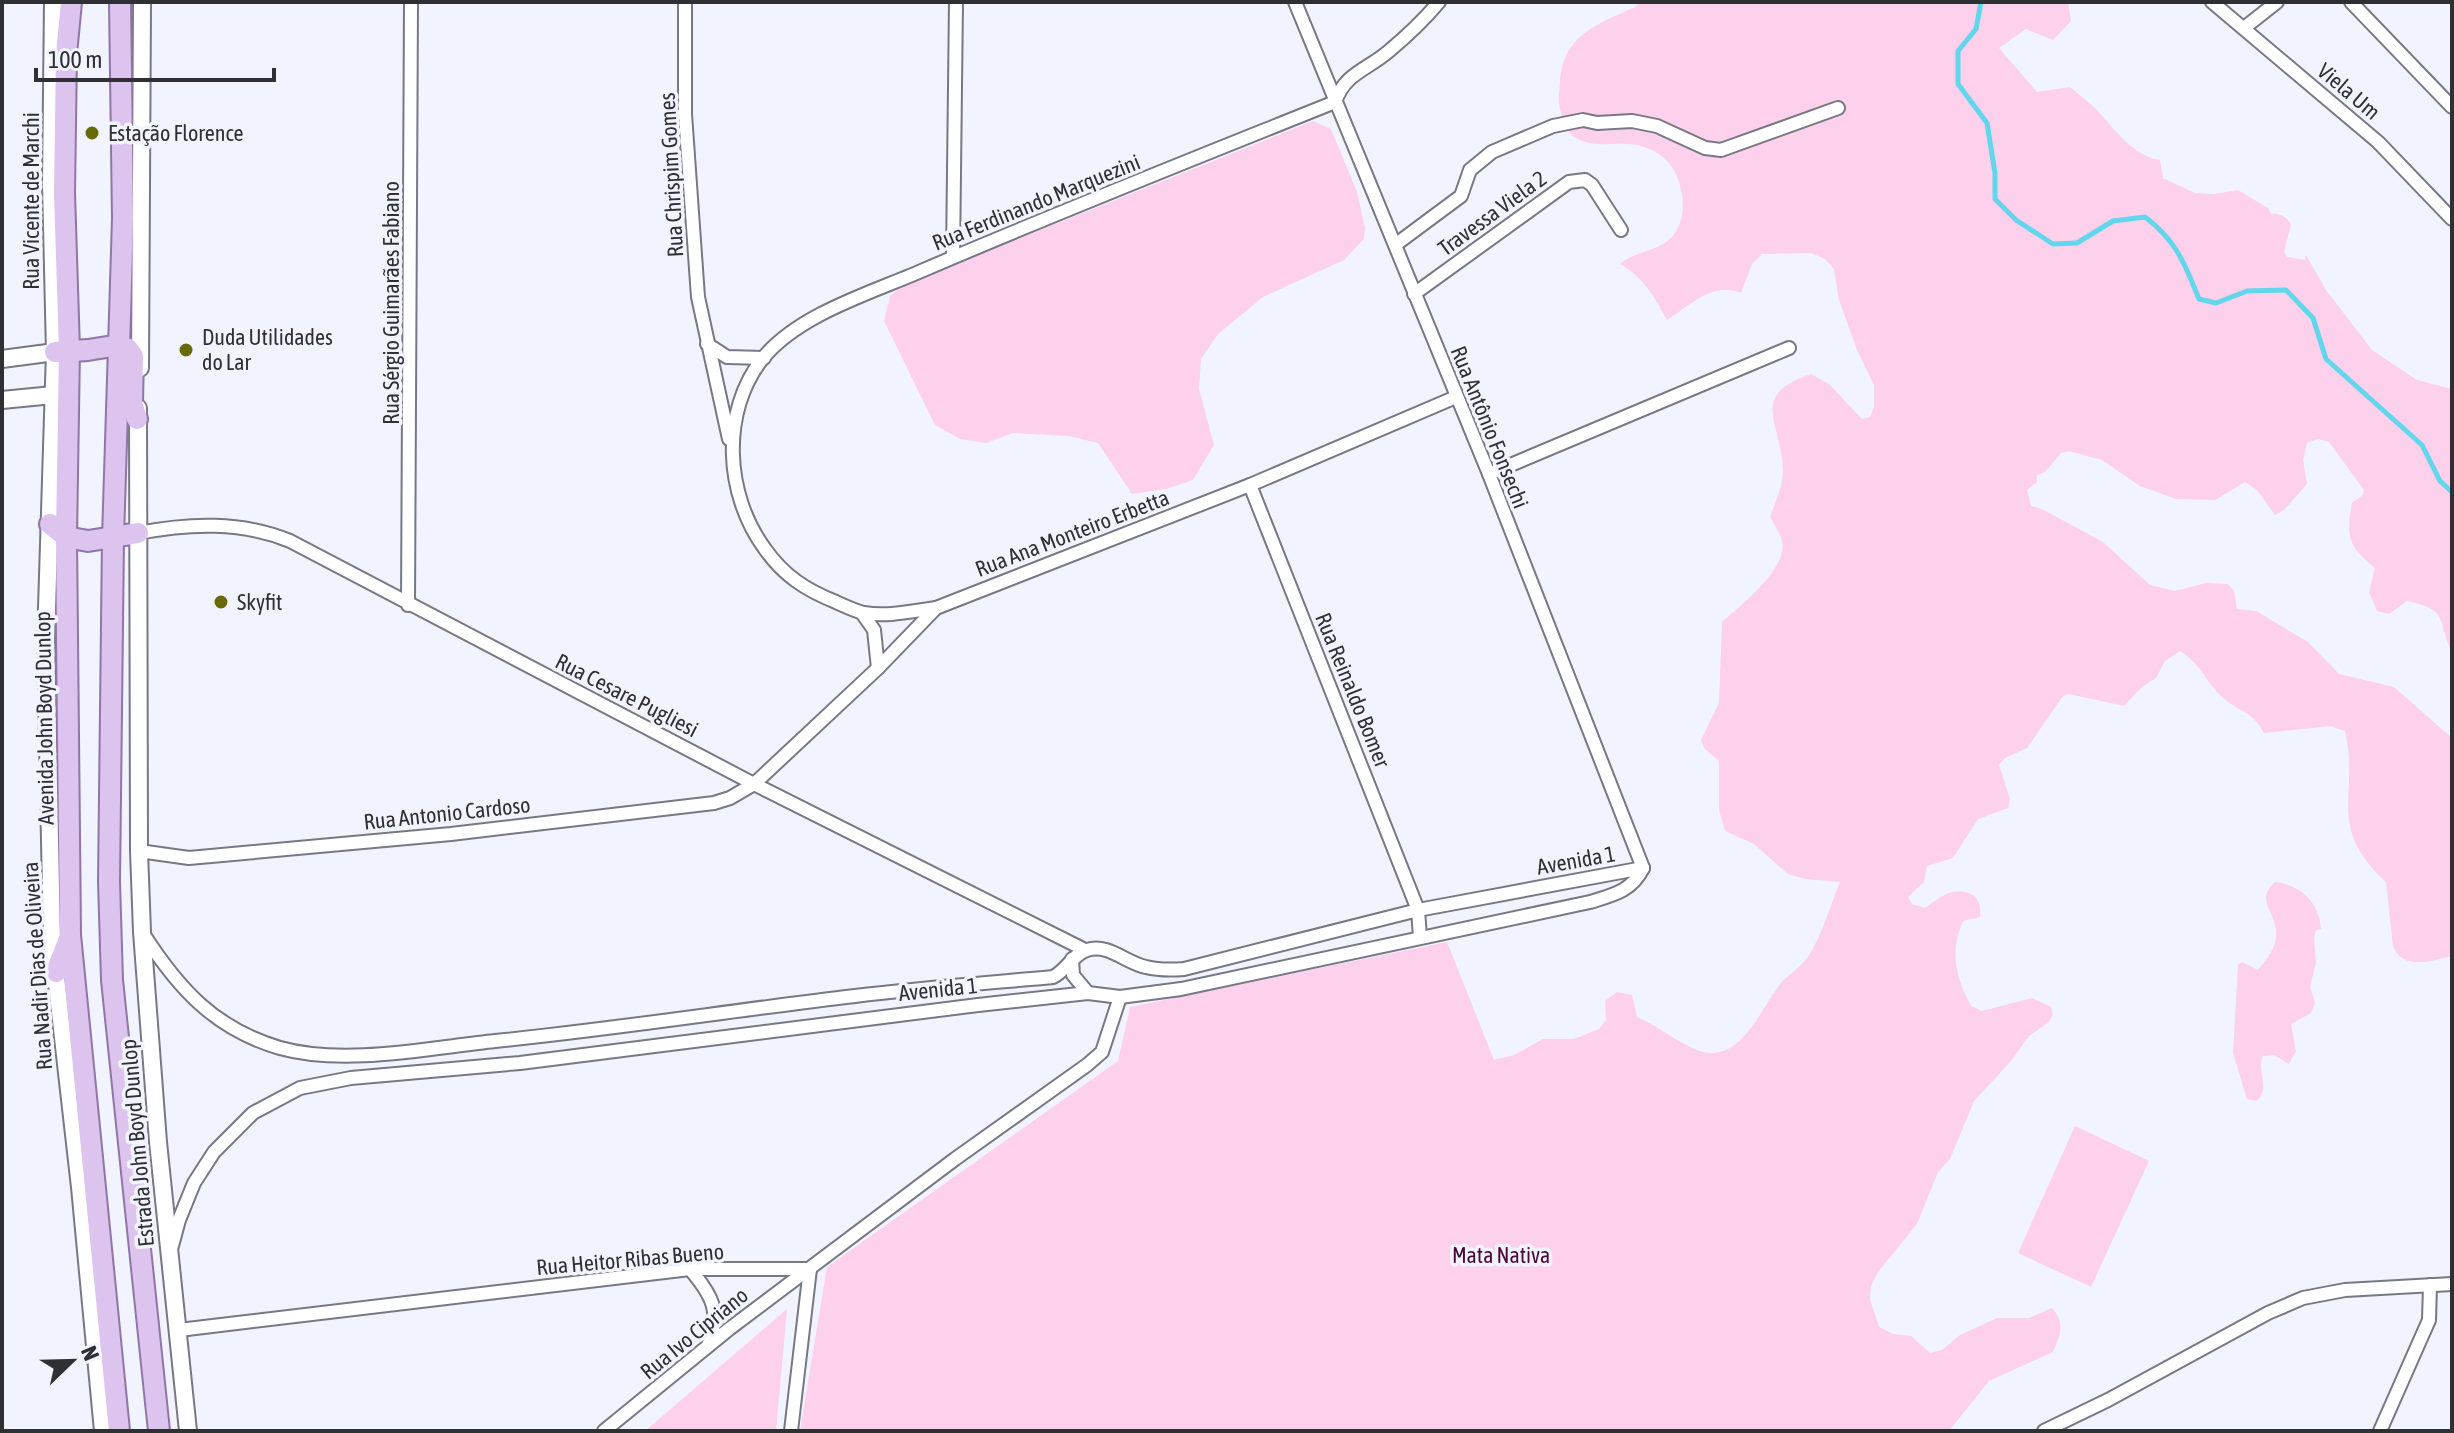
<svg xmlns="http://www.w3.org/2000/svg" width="2454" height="1433" font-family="'Asap Condensed',sans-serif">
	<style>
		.green { fill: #fdd0eb }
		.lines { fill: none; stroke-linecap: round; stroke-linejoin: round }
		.stream { stroke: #60d7eb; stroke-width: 5 }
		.minor-casing { stroke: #767883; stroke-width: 16 }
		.tertiary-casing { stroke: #767883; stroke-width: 20 }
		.primary-casing { stroke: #9076a7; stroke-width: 24 }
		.minor { stroke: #fff; stroke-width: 12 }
		.tertiary { stroke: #fff; stroke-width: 16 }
		.primary { stroke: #dcc4ef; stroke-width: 20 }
		.poi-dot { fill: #686a08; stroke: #f1f4fe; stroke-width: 3 }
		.labels { text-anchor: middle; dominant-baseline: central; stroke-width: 7; stroke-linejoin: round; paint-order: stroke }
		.street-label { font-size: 22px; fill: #2e3034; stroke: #f1f4fe }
		.poi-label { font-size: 22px; fill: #2e3034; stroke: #f1f4fe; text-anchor: start }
		.park-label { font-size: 22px; fill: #4c083a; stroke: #f1f4fe }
	</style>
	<rect width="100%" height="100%" fill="#f1f4fe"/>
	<g class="green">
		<path d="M1640,2H2068L2071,21L2053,40L2026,29L1999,48L2037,92L2070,87C2078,94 2087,101 2095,108C2113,127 2132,156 2160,160L2163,178L2195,193L2215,194L2238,190L2268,208L2271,214C2278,213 2288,217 2291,225L2284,252L2287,257L2305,260L2306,255L2326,290L2372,350L2417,380L2452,389V652C2436,619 2450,610 2407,601L2389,614L2377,611L2369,592L2375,568C2348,546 2346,537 2352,503L2363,495L2364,490L2329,442L2318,439L2307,443L2303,460L2307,484L2284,510L2275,515L2257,490L2245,482L2215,500L2176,499L2140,486L2102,460L2069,451L2061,453L2045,472L2037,475V482L2027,490L2031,506L2042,509L2103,542L2150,585L2175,591L2206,583L2228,584L2234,591L2237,609L2256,611L2308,642L2339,674L2394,687L2452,738V956C2431,961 2403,971 2393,946L2386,882C2325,825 2360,797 2345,731L2330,726L2264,733C2251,708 2236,712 2220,695C2205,680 2199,662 2180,651L2165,661L2156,678L2142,687L2124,706L2069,694L2063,696L2027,748L2005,758L1999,765L2010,799L2008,808L1978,819L1953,858L1927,866L1924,882L1908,897L1912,904L1925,908C1932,903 1941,896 1949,893C1968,888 1983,896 1980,917L1963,921C1949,952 1956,978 1971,1006L1982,1011L2032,998L2051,1007L2053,1015L2049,1022L2029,1036L2011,1061L1974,1101L1950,1159L1938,1172L1917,1224L1878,1272L1871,1286L1870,1300L1879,1327L1893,1334L1911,1336L1930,1353L1942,1350L1960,1335L1997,1318H2029L2052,1308C2066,1323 2060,1335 2053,1352L1989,1381L1949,1431H800L827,1267L1118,1061L1130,1007L1447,942L1494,1060L1514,1055L1543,1039H1574L1599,1029L1606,1020L1605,1001L1617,992L1632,995L1637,1017C1658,1025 1689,1052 1709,1053C1745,1055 1762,1006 1781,983C1789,974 1801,967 1808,957C1822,935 1830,906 1840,882L1806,879L1788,874L1754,844L1725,831L1719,810V761L1704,748L1701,740L1719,703L1722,622C1741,605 1788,569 1782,541C1780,533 1774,524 1770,517C1775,503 1784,484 1783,469C1781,422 1748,395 1811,374L1829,384L1862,419L1870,417L1874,407V385L1857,350L1839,300L1834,269L1825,259L1811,253L1762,254L1752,264L1741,293C1713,281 1691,305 1667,320C1654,296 1644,278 1620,264C1637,249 1663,253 1676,231C1684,218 1684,204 1681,190C1677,163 1654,144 1626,144C1608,143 1594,147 1578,139C1566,134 1563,120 1560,109C1558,101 1559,92 1560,84C1562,35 1596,25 1635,7Z"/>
		<polygon points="1313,121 1331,129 1357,192 1365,228 1364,239 1344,260 1263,297 1218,334 1201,359 1199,389 1214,445 1193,480 1166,489 1132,494 1098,443 1069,436 1013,433 986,443 960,439 935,425 884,321 890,296 903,285"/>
		<path d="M2275,882C2301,885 2319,902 2321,929L2316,930L2314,938L2316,963L2310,986L2315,1003L2311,1013L2291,1024L2296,1051L2289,1064L2274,1055L2263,1056C2256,1071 2271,1087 2257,1101L2247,1099L2233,1053L2238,965L2242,962L2258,970C2268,958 2278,946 2276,929C2273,909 2256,899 2275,882Z"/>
		<polygon points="2075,1126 2149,1161 2091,1287 2018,1253"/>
		<polygon points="787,1309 776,1431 645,1431"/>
	</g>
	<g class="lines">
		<path class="stream" d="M1981,2L1976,29L1958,51V84L1987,123L1995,173V199L2016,220L2053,244L2077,243L2113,221L2145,217C2176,240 2185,264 2199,299L2216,303L2247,291L2286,290L2313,318L2326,359L2422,445L2440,481L2452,492"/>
		<g class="minor-casing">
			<g id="minor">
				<polyline points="685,2 685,114 698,297 729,439"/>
				<polyline points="1295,2 1489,474 1643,868"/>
				<polyline points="2212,2 2378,142 2452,219"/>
				<polyline points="2351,2 2452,107"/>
				<polyline points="2244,28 2277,2"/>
				<polyline points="1395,245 1461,196 1470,170 1492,152 1553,126 1583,120 1597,123 1632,121 1657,126 1705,148 1721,150 1838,108"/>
				<polyline points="953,257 956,2"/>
				<polyline points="1414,294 1569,182 1585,180 1592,185 1621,230"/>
				<polyline points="707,344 727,357 764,358"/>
				<polyline points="1489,474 1789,348"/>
				<polyline points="1250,485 1418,910 1420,937"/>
				<path d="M138,533C190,523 241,521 290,541L754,784L1085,950"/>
				<polyline points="408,605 411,2"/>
				<path d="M936,608C912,611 888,617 864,613C855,611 845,606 836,602C806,590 784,576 765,549C725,495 720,412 763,358C800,313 874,292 926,269C1061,211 1198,157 1335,102C1345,73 1367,70 1389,51C1407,36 1424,20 1439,2"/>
				<polyline points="862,613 874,630 878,668"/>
				<polyline points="139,851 189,858 451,834 714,803 730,798 754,784 878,668 936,608 1250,485 1456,397"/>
				<path d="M144,935C179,989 215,1029 280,1048C344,1066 429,1048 495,1041C616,1029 735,1010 855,996C921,988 987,983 1053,977C1067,970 1072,955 1087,950C1108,943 1126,963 1146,967C1158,970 1171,970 1184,969L1418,910L1643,868"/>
				<polyline points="1072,959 1073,975 1088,993"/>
				<path d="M172,1246L179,1220L194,1183L214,1152L253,1113L300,1088L351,1078L520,1063L978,1005L1088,993L1120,997L1181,989L1590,902C1613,895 1632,891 1643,868"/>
				<path d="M690,1269C712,1295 722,1312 708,1346"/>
				<polyline points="179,1330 690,1269 810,1269"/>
				<polyline points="604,1431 729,1329 955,1159 1087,1065 1102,1052 1120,997"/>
				<polyline points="791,1431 810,1269"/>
				<polyline points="2044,1431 2108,1400 2268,1313 2303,1298 2345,1290 2452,1284"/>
				<polyline points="2380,1431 2429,1320 2430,1285"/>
			</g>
		</g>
		<g class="tertiary-casing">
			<g id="tertiary">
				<polyline points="53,2 51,184 55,352 46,640 52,941 80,1187 103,1431"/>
				<polyline points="2,359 55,352"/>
				<polyline points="140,368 142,2"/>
				<polyline points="2,400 53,395"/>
				<polyline points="138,408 139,851 142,932 158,1142 188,1431"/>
			</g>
		</g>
		<g class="primary-casing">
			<g id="primary">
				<polyline points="71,2 66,54 64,193 69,350 66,537 70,935 119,1431"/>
				<polyline points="120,2 123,219 113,538 109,882 112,980 159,1431"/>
				<polyline points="55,352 88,350 119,345 128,349 133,356 132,403 137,419"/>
				<polyline points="50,524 66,537 88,541 138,533"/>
				<polyline points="56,972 69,939"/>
			</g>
		</g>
		<use href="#minor" class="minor"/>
		<use href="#tertiary" class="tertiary"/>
		<use href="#primary" class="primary"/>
	</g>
	<g class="poi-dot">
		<circle cx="92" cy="133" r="8"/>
		<circle cx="186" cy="350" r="8"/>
		<circle cx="221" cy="602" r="8"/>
	</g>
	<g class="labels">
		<g class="street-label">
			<text transform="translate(2349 91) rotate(40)">Viela Um</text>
			<text transform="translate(671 175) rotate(-93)">Rua Chrispim Gomes</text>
			<text transform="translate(31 201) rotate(-90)">Rua Vicente de Marchi</text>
			<text transform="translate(1036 202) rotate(-22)">Rua Ferdinando Marquezini</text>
			<text transform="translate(1492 213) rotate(-36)">Travessa Viela 2</text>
			<text transform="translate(391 303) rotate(-90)">Rua Sérgio Guimarães Fabiano</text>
			<text transform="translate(1490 427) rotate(68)">Rua Antônio Fonsechi</text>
			<text transform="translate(1072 533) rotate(-21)">Rua Ana Monteiro Erbetta</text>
			<text transform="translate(1353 690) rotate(68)">Rua Reinaldo Bomer</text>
			<text transform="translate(627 695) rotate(27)">Rua Cesare Pugliesi</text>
			<text transform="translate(44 718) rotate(-91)">Avenida John Boyd Dunlop</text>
			<text transform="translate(447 813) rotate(-6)">Rua Antonio Cardoso</text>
			<text transform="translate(1576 860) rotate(-10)">Avenida 1</text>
			<text transform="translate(37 966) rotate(-94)">Rua Nadir Dias de Oliveira</text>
			<text transform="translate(938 989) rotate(-6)">Avenida 1</text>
			<text transform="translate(137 1143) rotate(-95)">Estrada John Boyd Dunlop</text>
			<text transform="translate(630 1259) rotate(-5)">Rua Heitor Ribas Bueno</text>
			<text transform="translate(694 1333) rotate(-39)">Rua Ivo Cipriano</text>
		</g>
		<g class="poi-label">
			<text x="108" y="133">Estação Florence</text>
			<text x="202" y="337">Duda Utilidades<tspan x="202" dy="25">do Lar</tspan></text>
			<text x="237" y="602">Skyfit</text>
		</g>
		<g class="park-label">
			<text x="1501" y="1255">Mata Nativa</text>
		</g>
	</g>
	<rect width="2454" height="1433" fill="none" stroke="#2e3034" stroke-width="8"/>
	<g transform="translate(72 1361) rotate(67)" stroke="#f1f4fe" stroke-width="6" paint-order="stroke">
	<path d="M0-6L14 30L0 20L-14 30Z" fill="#2e3034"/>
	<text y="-12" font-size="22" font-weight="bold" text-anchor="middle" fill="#2e3034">N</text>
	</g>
	<path d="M36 68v12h238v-12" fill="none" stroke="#2e3034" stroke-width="4"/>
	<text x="48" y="68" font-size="24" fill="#2e3034" stroke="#f1f4fe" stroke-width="6" paint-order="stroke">100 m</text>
</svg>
